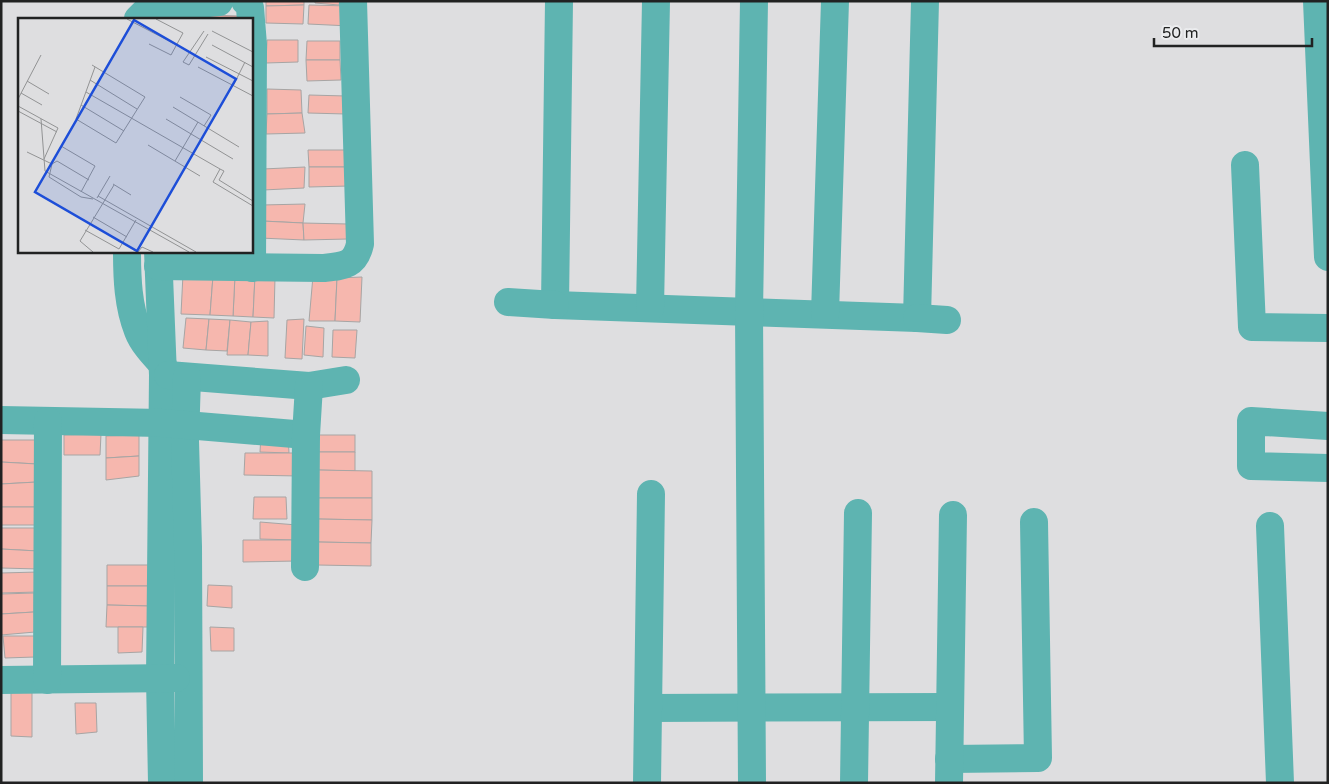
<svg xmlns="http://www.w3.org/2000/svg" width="1329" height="784" font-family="'Varela Round',sans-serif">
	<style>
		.building { fill: #f6b7ae; stroke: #a7a5a4 }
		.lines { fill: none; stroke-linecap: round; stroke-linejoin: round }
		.minor { stroke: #5eb4b1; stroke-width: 28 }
		.inset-road { fill: none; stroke: #929394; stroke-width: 1 }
		.view { fill: #1d4ed8; fill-opacity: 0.15; stroke: #1d4ed8; stroke-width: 2.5 }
		.inset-edge { fill: none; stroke: #212222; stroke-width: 2.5 }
	</style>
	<rect width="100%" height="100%" fill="#dedee0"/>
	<g class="building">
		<polygon points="266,1 304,1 304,5 266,6"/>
		<polygon points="315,1 340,1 339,5 315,3"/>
		<polygon points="304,5 303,24 266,23 266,6"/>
		<polygon points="309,5 350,6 350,26 308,24"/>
		<polygon points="207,15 241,16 241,19 207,19"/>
		<polygon points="267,40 298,40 298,62 266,63"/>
		<polygon points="307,41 340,41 340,60 306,60"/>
		<polygon points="306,60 340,60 341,80 307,81"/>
		<polygon points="267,89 301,90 302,113 267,114"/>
		<polygon points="309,95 346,96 346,114 308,113"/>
		<polygon points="302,113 305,133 266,134 267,114"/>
		<polygon points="308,150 347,150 349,167 309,167"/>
		<polygon points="305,167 304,188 263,190 263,169"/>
		<polygon points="309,167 349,167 349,186 309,187"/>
		<polygon points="305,204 303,223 262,221 262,205"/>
		<polygon points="262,221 303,223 304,240 260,238"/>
		<polygon points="303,223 348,224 348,239 304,240"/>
		<polygon points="183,274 213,276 210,315 181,314"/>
		<polygon points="235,275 255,276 253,317 233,316"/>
		<polygon points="235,275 233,316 210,315 213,276"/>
		<polygon points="255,276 275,277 274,318 253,317"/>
		<polygon points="313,276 337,278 335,321 309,321"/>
		<polygon points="362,277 360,322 335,321 337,278"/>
		<polygon points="186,318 209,319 206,350 183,348"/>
		<polygon points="209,319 230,320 227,351 206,350"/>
		<polygon points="304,319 302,359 285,358 287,320"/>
		<polygon points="230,320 251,322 248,355 227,355"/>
		<polygon points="268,321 268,356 248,355 251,322"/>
		<polygon points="306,326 324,328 323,357 304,355"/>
		<polygon points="333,330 357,330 355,358 332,357"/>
		<polygon points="101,434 100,455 64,455 64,435"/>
		<polygon points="139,435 139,456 106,458 106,436"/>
		<polygon points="261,435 288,435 289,453 260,452"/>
		<rect x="318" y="435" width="37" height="17"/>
		<polygon points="1,440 36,440 37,464 1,462"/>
		<polygon points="318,452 355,452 355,471 318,470"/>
		<polygon points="245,453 299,453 299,476 244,475"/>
		<polygon points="139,456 139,476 106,480 106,458"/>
		<polygon points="1,462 37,464 37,482 1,484"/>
		<polygon points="318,470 372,471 372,498 317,498"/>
		<polygon points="37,482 36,507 1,507 1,484"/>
		<polygon points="254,497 286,497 287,519 253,519"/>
		<polygon points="317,498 372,498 372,520 317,519"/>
		<rect x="1" y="507" width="35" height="18"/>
		<polygon points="317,519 372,520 371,543 317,542"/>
		<polygon points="260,522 297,525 296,540 260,539"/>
		<polygon points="1,528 36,528 38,551 1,549"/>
		<polygon points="243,540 296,540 297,561 243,562"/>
		<polygon points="317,542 371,543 371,566 317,565"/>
		<polygon points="1,549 38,551 39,569 1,568"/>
		<polygon points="107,565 150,565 149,586 107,586"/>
		<polygon points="38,572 38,592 1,593 1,573"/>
		<polygon points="208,585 232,586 232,608 207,606"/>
		<polygon points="107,586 149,586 149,606 107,605"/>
		<polygon points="34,593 34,612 1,614 1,594"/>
		<polygon points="107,605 149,606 149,627 106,627"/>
		<polygon points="34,612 35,632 1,635 1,614"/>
		<polygon points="118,627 143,627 142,652 118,653"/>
		<polygon points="210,627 234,628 234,651 211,651"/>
		<polygon points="3,636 35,636 35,657 5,658"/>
		<polygon points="32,690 32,737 11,736 11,691"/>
		<polygon points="75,703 96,703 97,732 76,734"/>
	</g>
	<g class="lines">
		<g class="minor">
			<polyline points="245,1 248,3 250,8 253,45 252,268"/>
			<polyline points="559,1 555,305 917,318 925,1"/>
			<polyline points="1317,1 1328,257"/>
			<polyline points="138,19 146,11 155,8 219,2"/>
			<polyline points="1245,165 1252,327 1328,328"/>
			<path d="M127,251C127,278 128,306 138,331C143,344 154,355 163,365"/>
			<polyline points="158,251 163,375 160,678 162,783"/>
			<path d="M158,266L323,268C343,266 355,266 360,244L353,1"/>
			<polyline points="508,302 555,305"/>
			<polyline points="650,308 656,1"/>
			<polyline points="825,314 835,1"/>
			<polyline points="917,318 947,320"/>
			<polyline points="168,375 309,386 346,380"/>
			<polyline points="187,377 185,441 188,547 189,783"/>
			<polyline points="1,420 162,423 306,435"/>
			<polyline points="1328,426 1251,421 1251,466 1328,468"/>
			<polyline points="1270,526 1280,783"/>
			<polyline points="305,567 306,435 309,386"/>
			<polyline points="1,680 176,678"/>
			<polyline points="47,680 48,421"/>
			<polyline points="648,708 950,707"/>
			<polyline points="949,759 1038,758 1034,522"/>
			<polyline points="647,783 651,494"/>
			<polyline points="752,783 749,312 754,1"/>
			<polyline points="854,783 858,513"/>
			<polyline points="949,783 953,515"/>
		</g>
	</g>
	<g transform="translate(18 18)">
		<rect width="235" height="235" fill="#dedee0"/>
		<path class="inset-road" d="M109,1L174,35M186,13L165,44L171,47L190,16M194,13L235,34M131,26L153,37L165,15L138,1M194,27L235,49M188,39L235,63M74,47L127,79L98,125L58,101L77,49M180,49L235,78M72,62L119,91M9,63L31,76M215,68L227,44M68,74L202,151L206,153L201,162L235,183M3,75L24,87M162,79L193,97L186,108M0,81L23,37M63,87L106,113M0,88L40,110L26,141M155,89L221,129M0,93L39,114M23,101L27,153L171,234M148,101L215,141M130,127L182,158M43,128L77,148L63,174M9,134L34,146L39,143L71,162M157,143L180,104M34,146L31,159L63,179L75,181M202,151L195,164L235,188M95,166L113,177M80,178L178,234M79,180L92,158M75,199L109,219M67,212L101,231L118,202M75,234L62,223L96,167M120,234L124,229L135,234"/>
		<path class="view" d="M116,2L218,61L119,233L17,174Z"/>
		<rect width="235" height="235" class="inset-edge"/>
	</g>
	<rect width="1329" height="784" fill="none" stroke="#212222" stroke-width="5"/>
	<path d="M1154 38v8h158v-8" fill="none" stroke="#212222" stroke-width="2.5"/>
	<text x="1162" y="38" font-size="15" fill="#212222" stroke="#ebecee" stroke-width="4" paint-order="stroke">50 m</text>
</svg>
